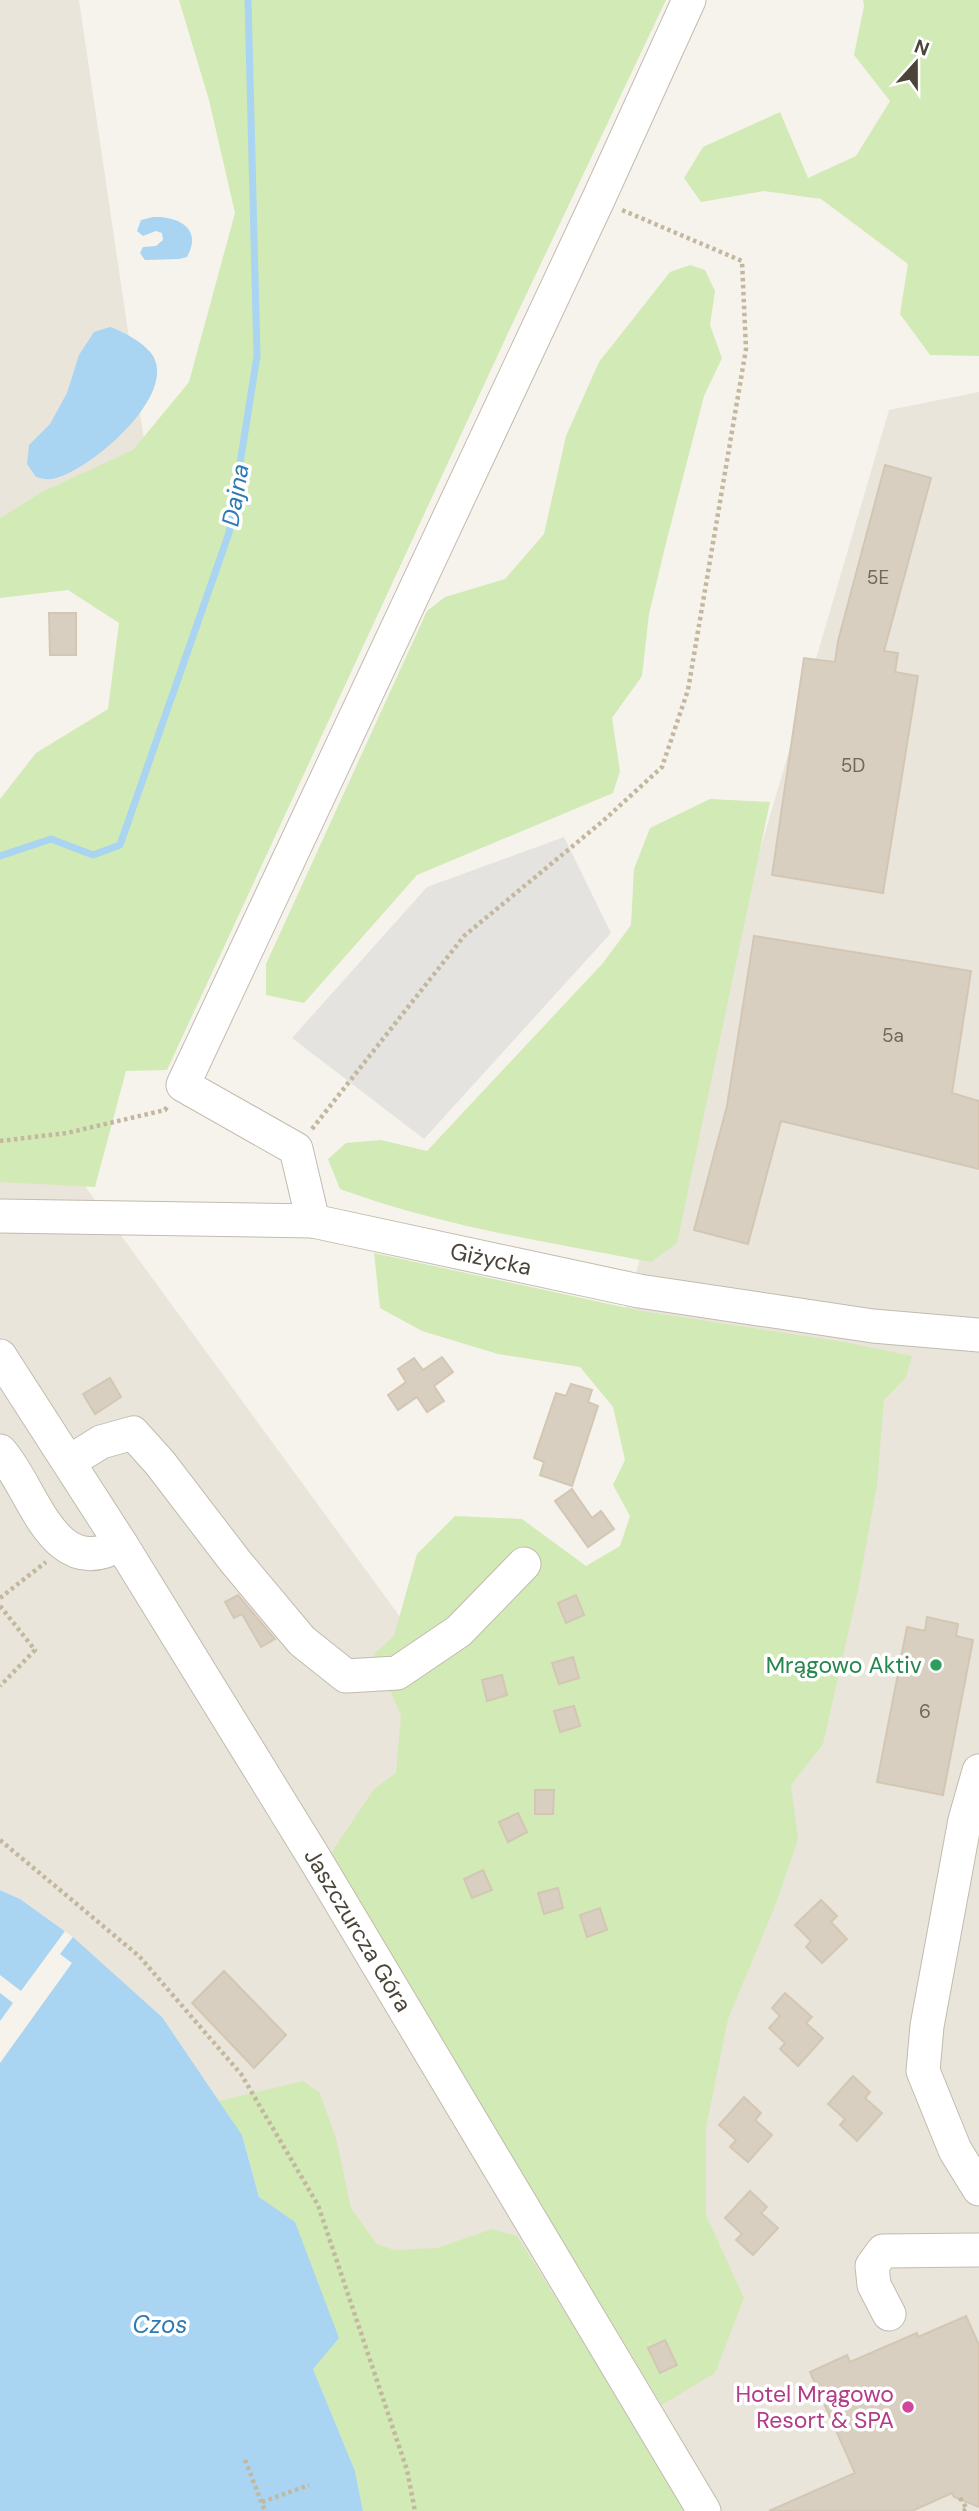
<svg xmlns="http://www.w3.org/2000/svg" width="979" height="2511" font-family="'DM Sans',sans-serif">
	<style>
		.residential { fill: #eae5da }
		.green { fill: #d2eab5 }
		.parking { fill: #e5e3e0 }
		.water { fill: #a9d4f2 }
		.pier { fill: #f6f3ec }
		.lines { fill: none; stroke-linecap: round; stroke-linejoin: round }
		.stream { stroke: #a9d4f2; stroke-width: 7 }
		.building { fill: #d8cfc1; stroke: #d3c7b4; stroke-width: 2 }
		.minor-casing { stroke: #c2bbae; stroke-width: 35 }
		.path { stroke: #c4b79f; stroke-width: 4.5; stroke-dasharray: 3.5 3.5; stroke-linecap: butt }
		.minor { stroke: #fff; stroke-width: 33 }
		.leisure-dot { fill: #2e9e5b; stroke: #fff; stroke-width: 2.5 }
		.hotel-dot { fill: #d1479c; stroke: #fff; stroke-width: 2.5 }
		.labels { text-anchor: middle; dominant-baseline: central; stroke-width: 7; stroke-linejoin: round; paint-order: stroke }
		.number-label { font-size: 19px; fill: #6e675b }
		.street-label { font-size: 23px; fill: #4b4439; stroke: #fff }
		.leisure-label { font-size: 23px; fill: #27864d; stroke: #fff; text-anchor: end }
		.hotel-label { font-size: 23px; fill: #b23c85; stroke: #fff; text-anchor: end }
		.water-label { font-size: 24px; font-style: italic; fill: #2e7ab2; stroke: #fff }
	</style>
	<rect width="100%" height="100%" fill="#f6f3ec"/>
	<g class="residential">
		<polygon points="0,0 79,0 155,514 0,562"/>
		<polygon points="979,392 979,2511 363,2511 355,2471 313,2369 242,2135 162,2017 73,1937 20,1899 0,1890 0,1070 695,2020 618,1334 889,410"/>
	</g>
	<g class="green">
		<polygon points="179,0 666,0 508,333 167,1070 126,1071 95,1187 0,1182 0,799 36,753 108,709 119,623 68,590 0,598 0,518 42,492 133,450 189,382 235,213 209,100"/>
		<polygon points="863,0 979,0 979,356 930,355 900,314 908,264 821,199 764,191 701,202 684,178 703,147 780,112 808,178 856,156 890,101 854,55 864,6"/>
		<polygon points="690,265 705,270 715,291 710,325 722,358 704,396 666,543 649,614 642,676 612,718 620,771 613,793 417,875 304,1003 266,995 266,964 427,611 445,597 505,579 544,534 566,436 599,362 670,272"/>
		<path d="M710,799L770,802L677,1243L651,1262C546,1242 441,1226 340,1189L328,1159L346,1143L381,1140L427,1151L603,963L631,925L634,869L650,828Z"/>
		<polygon points="374,1253 641,1311 844,1342 912,1356 906,1377 884,1400 877,1485 858,1590 823,1744 791,1785 798,1839 775,1906 728,2019 706,2128 706,2215 744,2298 715,2373 662,2405 328,1858 374,1789 396,1773 401,1715 374,1654 394,1636 417,1554 455,1516 522,1519 586,1566 620,1546 630,1516 613,1485 625,1460 613,1407 580,1367 498,1354 422,1331 380,1308"/>
		<polygon points="303,2081 320,2093 337,2142 351,2208 377,2244 394,2250 437,2248 492,2229 517,2236 642,2435 685,2511 363,2511 355,2471 313,2369 295,2222 259,2197 242,2135 219,2101"/>
	</g>
	<polygon class="parking" points="564,837 611,933 424,1139 292,1038 427,887"/>
	<g class="water">
		<path d="M153,217C178,216 203,228 187,257L179,259L145,260L140,253L143,247L156,246L163,240L162,233L156,231L143,236L137,231L141,220Z"/>
		<path d="M110,327C124,332 141,341 151,353C182,393 88,473 52,479C47,480 41,478 36,477L27,464L29,445L50,424L67,393L79,355L94,332Z"/>
		<polygon points="0,1890 20,1899 73,1937 162,2017 242,2135 259,2197 295,2222 339,2338 313,2369 355,2471 363,2511 0,2511"/>
	</g>
	<polygon class="pier" points="65,1931 73,1937 60,1954 72,1963 0,2063 0,2021 13,2003 0,1993 0,1975 21,1991"/>
	<g class="lines">
		<polyline class="stream" points="0,856 51,839 93,855 120,845 229,533 257,356 248,0"/>
	</g>
	<g class="building">
		<polygon points="885,465 931,478 884,651 898,653 895,672 918,676 883,893 772,875 804,658 835,662 838,641"/>
		<polygon points="49,613 76,613 76,655 50,655"/>
		<polygon points="754,936 971,971 952,1093 979,1101 979,1169 781,1121 748,1244 694,1230 727,1106"/>
		<polygon points="442,1357 453,1372 434,1386 444,1401 427,1412 417,1397 398,1410 388,1395 406,1382 398,1369 414,1358 423,1370"/>
		<polygon points="110,1378 121,1397 95,1414 83,1394"/>
		<polygon points="571,1384 592,1390 588,1402 598,1406 572,1486 540,1475 544,1462 534,1458 556,1393 566,1396"/>
		<polygon points="572,1489 592,1518 601,1511 614,1529 588,1547 555,1501"/>
		<polygon points="238,1595 275,1639 261,1647 242,1614 234,1618 225,1602"/>
		<polygon points="576,1595 584,1615 566,1623 558,1603"/>
		<polygon points="927,1617 958,1624 956,1636 973,1640 943,1795 877,1782 907,1627 925,1631"/>
		<polygon points="573,1657 579,1678 559,1684 552,1663"/>
		<polygon points="502,1675 507,1695 487,1701 482,1680"/>
		<polygon points="574,1706 580,1726 560,1732 554,1711"/>
		<polygon points="535,1790 554,1790 553,1814 535,1814"/>
		<polygon points="518,1813 527,1832 508,1842 499,1822"/>
		<polygon points="483,1870 492,1890 472,1898 464,1879"/>
		<polygon points="558,1888 563,1908 544,1914 538,1893"/>
		<polygon points="821,1900 837,1916 831,1922 847,1939 822,1963 806,1947 811,1941 795,1925"/>
		<polygon points="600,1908 607,1930 587,1937 580,1915"/>
		<polygon points="224,1971 286,2035 254,2068 192,2003"/>
		<polygon points="785,1993 812,2017 806,2023 823,2038 798,2066 780,2049 785,2043 769,2028 780,2016 772,2008"/>
		<polygon points="853,2076 870,2092 865,2098 882,2113 857,2141 840,2125 845,2119 828,2104"/>
		<polygon points="744,2097 761,2113 755,2120 772,2135 748,2162 730,2147 736,2140 719,2125"/>
		<polygon points="750,2191 767,2207 761,2213 778,2228 753,2255 736,2240 742,2234 725,2218"/>
		<polygon points="966,2316 979,2345 979,2507 954,2497 952,2493 912,2511 769,2511 855,2473 810,2372 847,2355 850,2362 917,2333 918,2337"/>
		<polygon points="665,2340 677,2365 660,2373 648,2348"/>
	</g>
	<g class="lines">
		<g class="minor-casing">
			<g id="minor">
				<polyline points="0,1216 313,1221 639,1291 873,1326 979,1335"/>
				<polyline points="313,1221 296,1149 183,1085 598,200 689,0"/>
				<polyline points="0,1356 121,1544 315,1859 704,2511"/>
				<path d="M0,1451C34,1488 52,1584 121,1544"/>
				<polyline points="69,1462 101,1442 133,1433 160,1463 235,1561 302,1641 346,1676 397,1673 459,1631 524,1564"/>
				<polyline points="979,1771 965,1820 927,2026 923,2071 955,2150 979,2189"/>
				<polyline points="889,2314 874,2285 872,2266 883,2251 979,2250"/>
			</g>
		</g>
		<g class="path">
			<polyline points="312,1129 464,936 603,821 662,767 688,690 746,349 742,261 622,210"/>
			<polyline points="0,1141 67,1133 165,1110 168,1105"/>
			<polyline points="0,1598 46,1562"/>
			<polyline points="0,1606 35,1650 0,1686"/>
			<polyline points="0,1840 139,1956 241,2074 318,2205 407,2470 415,2511"/>
			<polyline points="245,2460 265,2511"/>
			<polyline points="960,2498 967,2509 963,2511"/>
			<polyline points="262,2502 309,2485"/>
		</g>
		<use href="#minor" class="minor"/>
	</g>
	<circle class="leisure-dot" cx="936" cy="1665" r="7"/>
	<circle class="hotel-dot" cx="908" cy="2407" r="7"/>
	<g class="labels">
		<g class="number-label">
			<text x="878" y="577">5E</text>
			<text x="853" y="765">5D</text>
			<text x="893" y="1035">5a</text>
			<text x="925" y="1711">6</text>
		</g>
		<g class="street-label">
			<text transform="translate(491 1259) rotate(12)">Giżycka</text>
			<text transform="translate(358 1930) rotate(59)">Jaszczurcza Góra</text>
		</g>
		<g class="leisure-label">
			<text x="922" y="1665">Mrągowo Aktiv</text>
		</g>
		<g class="hotel-label">
			<text x="894" y="2394">Hotel Mrągowo<tspan x="894" dy="26">Resort &amp; SPA</tspan></text>
		</g>
		<g class="water-label">
			<text transform="translate(235 495) rotate(-80)">Dajna</text>
			<text x="160" y="2324">Czos</text>
		</g>
	</g>
	<g transform="translate(916 63) rotate(21)" stroke="#ffffff" stroke-width="5" paint-order="stroke">
	<path d="M0-5L12 26L0 18L-12 26Z" fill="#4b4439"/>
	<text y="-10" font-size="19" font-weight="bold" text-anchor="middle" fill="#4b4439">N</text>
	</g>
</svg>
